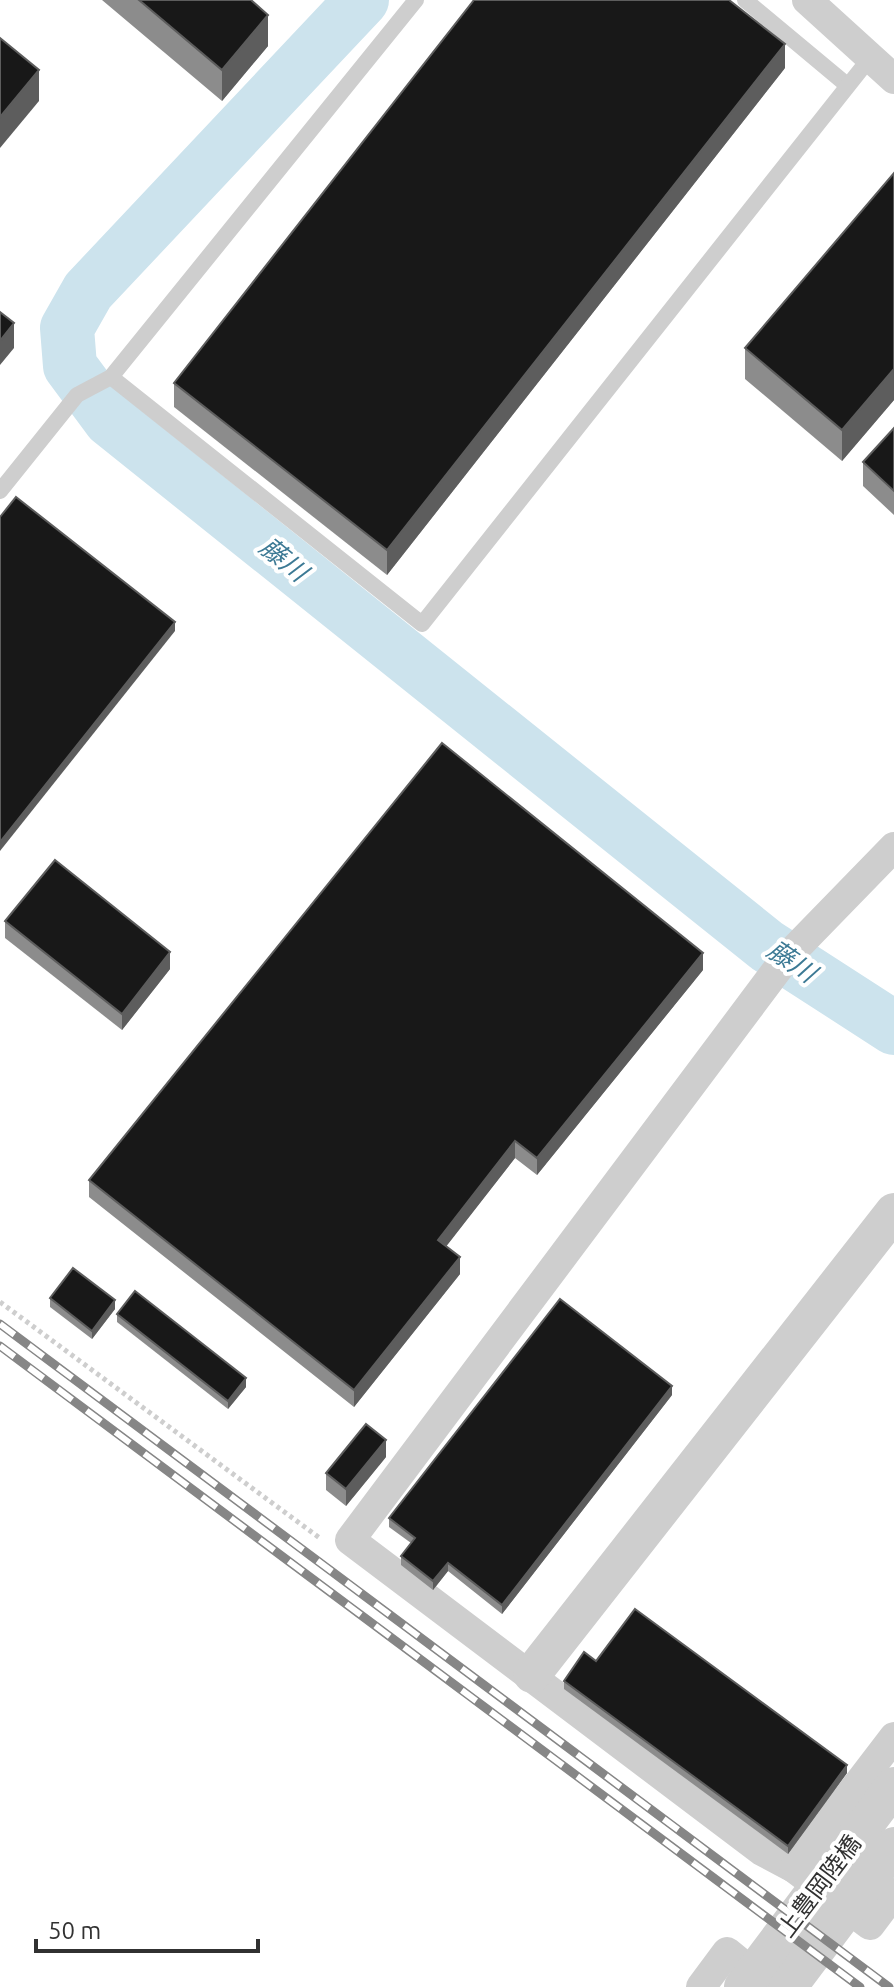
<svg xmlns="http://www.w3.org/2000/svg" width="894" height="1987" font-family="Ubuntu,'Noto Sans JP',sans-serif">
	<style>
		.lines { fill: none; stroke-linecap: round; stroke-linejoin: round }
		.river { stroke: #cce3ed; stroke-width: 54 }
		.path { stroke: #cecece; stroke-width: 5; stroke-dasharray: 4 4; stroke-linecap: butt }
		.service { stroke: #cecece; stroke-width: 16 }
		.minor { stroke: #cecece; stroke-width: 30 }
		.tertiary { stroke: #cecece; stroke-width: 38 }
		.rail-casing { stroke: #868686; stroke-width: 9 }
		.rail { stroke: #fff; stroke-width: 6; stroke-dasharray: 18; stroke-linecap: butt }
		.wall { fill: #8c8c8c }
		.shaded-wall { fill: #5d5d5d }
		.building { fill: #181818; stroke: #5d5d5d; stroke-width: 2 }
		.labels { text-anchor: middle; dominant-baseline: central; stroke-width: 8; stroke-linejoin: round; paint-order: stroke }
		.street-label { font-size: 24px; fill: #313131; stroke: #fff }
		.water-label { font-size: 26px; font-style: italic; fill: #3d7a95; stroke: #fff }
	</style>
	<rect width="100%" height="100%" fill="#fff"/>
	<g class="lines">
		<polyline class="river" points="362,0 88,291 67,328 70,366 110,420 767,946 894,1028"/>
		<polyline class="path" points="0,1302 321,1539"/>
		<g class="service">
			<polyline points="745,0 847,85"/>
			<polyline points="111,377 422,624 870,58"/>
			<polyline points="0,491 77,395 111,377 416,0"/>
		</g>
		<g class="minor">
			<polyline points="807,0 894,79"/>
			<polyline points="894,847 786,958 350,1540 762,1851 794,1868 870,1925 894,1893"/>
			<polyline points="794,1868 894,1737"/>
			<polyline points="701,1987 727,1952 769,1986"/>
		</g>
		<g class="tertiary">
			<polyline points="532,1674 894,1212"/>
			<polyline points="743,1987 894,1786"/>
			<polyline points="788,1987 894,1846"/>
		</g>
		<g class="rail-casing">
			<g id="rail">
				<polyline points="0,1324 889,1987"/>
				<polyline points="0,1346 860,1987"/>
			</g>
		</g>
		<use href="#rail" class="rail"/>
	</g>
	<g class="wall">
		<polygon points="102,0 251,0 268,46 222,101"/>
		<polygon points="785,68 387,575 174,407 174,383"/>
		<polygon points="894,173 894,400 842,461 745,379 745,348"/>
		<polygon points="894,428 894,515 863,486 863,462"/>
		<polygon points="5,921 170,969 122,1030 5,938"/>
		<polygon points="703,970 537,1175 515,1158 446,1246 460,1274 354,1407 89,1197 89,1180"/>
		<polygon points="50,1298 115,1309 92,1339 50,1307"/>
		<polygon points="117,1314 246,1387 228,1409 117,1322"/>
		<polygon points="672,1395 502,1614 448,1571 433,1590 401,1565 401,1556 411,1543 389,1527 389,1518"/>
		<polygon points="386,1457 346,1506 326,1490 326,1473"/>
		<polygon points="596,1661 847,1773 788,1854 564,1689 564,1681"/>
	</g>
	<g class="shaded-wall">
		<polygon points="268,15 268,46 222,101 222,70"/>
		<polygon points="785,44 785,68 387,575 387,550"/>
		<polygon points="39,70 39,101 0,148 0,117"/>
		<polygon points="14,323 14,348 0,365 0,341"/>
		<polygon points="894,369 894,400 842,461 842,430"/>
		<polygon points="175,622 175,631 0,851 0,842"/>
		<polygon points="170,952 170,969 122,1030 122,1014"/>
		<polygon points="703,953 703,970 537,1175 537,1158"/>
		<polygon points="515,1141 515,1158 438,1257 438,1240"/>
		<polygon points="460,1257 460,1274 354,1407 354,1390"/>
		<polygon points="115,1300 115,1309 92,1339 92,1331"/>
		<polygon points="246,1378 246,1387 228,1409 228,1401"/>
		<polygon points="672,1386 672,1395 502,1614 502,1605"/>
		<polygon points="386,1440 386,1457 346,1506 346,1489"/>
		<polygon points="448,1563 448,1571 433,1590 433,1581"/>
		<polygon points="847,1765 847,1773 788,1854 788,1846"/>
	</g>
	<g class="building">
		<polygon points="139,0 251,0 268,15 222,70"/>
		<polygon points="474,0 729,0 785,44 387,550 174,383"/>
		<polygon points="0,38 39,70 0,117"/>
		<polygon points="894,173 894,369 842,430 745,348"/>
		<polygon points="0,312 14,323 0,341"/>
		<polygon points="894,428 894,491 863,462"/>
		<polygon points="16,497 175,622 0,842 0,517"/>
		<polygon points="442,743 703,953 537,1158 515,1141 438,1240 460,1257 354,1390 89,1180"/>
		<polygon points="55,860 170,952 122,1014 5,921"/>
		<polygon points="73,1268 115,1300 92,1331 50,1298"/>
		<polygon points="135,1291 246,1378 228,1401 117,1314"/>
		<polygon points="560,1299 672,1386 502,1605 448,1563 433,1581 401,1556 415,1538 389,1518"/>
		<polygon points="366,1424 386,1440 346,1489 326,1473"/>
		<polygon points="635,1609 847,1765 788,1846 564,1681 584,1652 596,1661"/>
	</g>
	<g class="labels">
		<g class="street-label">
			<text transform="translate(819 1886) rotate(-53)">上豊岡陸橋</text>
		</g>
		<g class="water-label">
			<text transform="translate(284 559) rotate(39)">藤川</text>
			<text transform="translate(792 961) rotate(34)">藤川</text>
		</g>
	</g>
	<path d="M36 1939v12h222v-12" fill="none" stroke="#313131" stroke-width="4"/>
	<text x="48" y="1939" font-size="24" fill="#313131" stroke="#ffffff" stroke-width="6" paint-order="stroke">50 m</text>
</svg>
